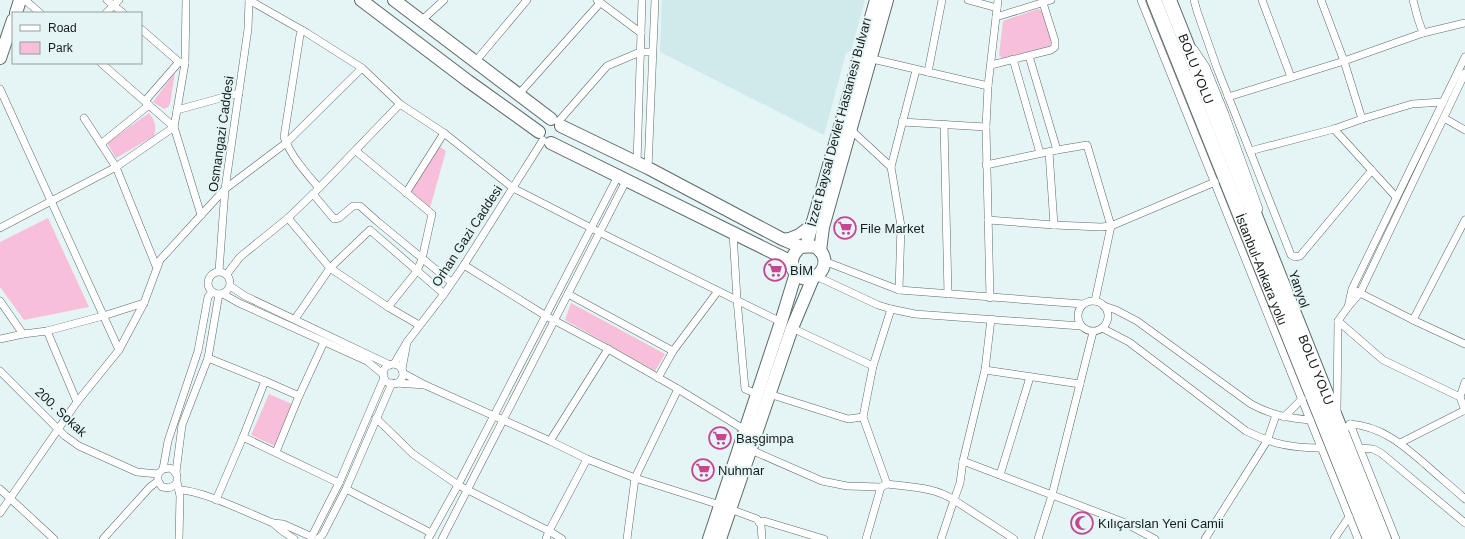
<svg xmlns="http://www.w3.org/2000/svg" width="1465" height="539" font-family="Arial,sans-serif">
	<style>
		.built { fill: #d0e9ea }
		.green { fill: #f8bfdb }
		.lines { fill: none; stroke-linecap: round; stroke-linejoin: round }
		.street-casing { stroke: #5d6a6a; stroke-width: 8 }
		.secondary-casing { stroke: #5d6a6a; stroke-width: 12 }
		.primary-casing { stroke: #5d6a6a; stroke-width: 14 }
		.highway-casing { stroke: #5d6a6a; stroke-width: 16 }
		.street { stroke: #fff; stroke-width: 7 }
		.secondary { stroke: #fff; stroke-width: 10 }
		.primary { stroke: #fff; stroke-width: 12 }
		.highway { stroke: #fff; stroke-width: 14 }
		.labels { text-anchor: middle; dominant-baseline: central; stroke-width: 4; stroke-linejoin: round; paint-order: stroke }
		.street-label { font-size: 13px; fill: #171d1d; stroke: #e5f5f5 }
		.poi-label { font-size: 13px; fill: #171d1d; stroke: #e5f5f5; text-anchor: start }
	</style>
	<rect width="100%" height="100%" fill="#e5f5f5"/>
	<polygon class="built" points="662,0 865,0 851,51 846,53 824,135 660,52"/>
	<g class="green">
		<polygon points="1038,9 1043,11 1052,42 1048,48 1002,58 999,55 1003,21"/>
		<polygon points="175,72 170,104 168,107 164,109 153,102"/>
		<path d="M149,113C155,121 157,126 154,136L116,158L107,143Z"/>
		<polygon points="439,146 446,151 430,208 411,192"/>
		<polygon points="48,218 89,307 24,320 0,287 0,242"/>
		<polygon points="571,303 665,354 655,371 565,320"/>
		<polygon points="269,394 292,404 275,446 251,435"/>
	</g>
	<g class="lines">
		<g class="street-casing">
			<g id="street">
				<polyline points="25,0 40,13"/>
				<polyline points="107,0 123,13"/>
				<polyline points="249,0 307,33 362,68 400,104 444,133 513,188 599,232 781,322"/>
				<polyline points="597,0 641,33"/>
				<polyline points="968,0 997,8"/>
				<polyline points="1141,0 1358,539"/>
				<polyline points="1194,0 1197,11 1217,68 1291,255 1295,257 1300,256 1372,170"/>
				<polyline points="1262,0 1291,77"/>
				<polyline points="1321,0 1344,61 1362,119"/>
				<polyline points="106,13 119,0"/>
				<polyline points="996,17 1051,0"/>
				<polyline points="421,21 444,0"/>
				<polyline points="141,29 179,62 185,63"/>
				<path d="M302,30L300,35L284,137C290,155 307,174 319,188"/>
				<polyline points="1423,33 1465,23"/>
				<polyline points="1194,49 1206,67 1225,114 1259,209"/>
				<polyline points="1465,57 1352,289 1348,307 1360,293 1465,73"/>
				<polyline points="868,58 988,86"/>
				<polyline points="1013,59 1040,153"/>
				<polyline points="475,62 527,0"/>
				<polyline points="101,63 174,127 116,167 156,266"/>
				<polyline points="991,65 1051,50 1055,47 1055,41 1043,3"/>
				<polyline points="928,72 942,0"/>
				<polyline points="0,89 119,350"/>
				<polyline points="518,95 600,3"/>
				<polyline points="1228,97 1344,61 1423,33 1418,19 1413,0"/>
				<polyline points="145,101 179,62"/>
				<polyline points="177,110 185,63 186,0"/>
				<polyline points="1444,118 1465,130"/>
				<polyline points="558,122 607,66 640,52 652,52"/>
				<polyline points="902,122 986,127"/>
				<polyline points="944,124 948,294"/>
				<polyline points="1334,129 1396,197"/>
				<polyline points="851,130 891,167 901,226 899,290"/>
				<polyline points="102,143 149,105"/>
				<polyline points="1057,150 1087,145 1111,226 1215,182"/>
				<polyline points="356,151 432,214 422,259 417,271 388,307"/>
				<polyline points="1250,151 1334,129 1362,119 1412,104 1443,102"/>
				<polyline points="637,163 642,0"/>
				<polyline points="986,165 1057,150 1029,56"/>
				<polyline points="891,167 916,70"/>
				<polyline points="648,168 655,0"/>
				<polyline points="406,193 444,133"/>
				<polyline points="313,194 334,219 339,218 353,206 360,206 378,222 451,282"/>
				<polyline points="201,215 174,127 177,110 239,93"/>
				<polyline points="288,218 330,268 388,307 419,325"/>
				<polyline points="988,220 1054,225 1049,152"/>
				<polyline points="1054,225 1101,227 1111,226 1095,301"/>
				<polyline points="0,228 116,167 84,118"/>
				<polyline points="733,233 737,299 745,389 757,394"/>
				<polyline points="824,261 899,290 1083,304"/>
				<polyline points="464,265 546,316 608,349 678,389 745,430"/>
				<polyline points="219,271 225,189 248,29 249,0"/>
				<circle cx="219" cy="283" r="11"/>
				<polyline points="227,274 240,257 288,218 319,188 400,104"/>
				<polyline points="816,276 878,305 891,309 915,314 1081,326"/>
				<polyline points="230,286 245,296 390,365"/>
				<polyline points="1356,291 1413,320 1465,344"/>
				<polyline points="223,294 239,303 367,361 384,375"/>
				<polyline points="568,294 673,351"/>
				<polyline points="990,298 986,127 988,86 998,0"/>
				<circle cx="1093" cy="316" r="15"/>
				<polyline points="0,301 23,334"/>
				<path d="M1104,306L1116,310L1137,321L1251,404C1271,415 1288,418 1310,420"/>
				<polyline points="295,319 330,268 370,230 444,294"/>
				<polyline points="991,319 985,370 963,461 960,483 954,500 1014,539"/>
				<polyline points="1413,320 1465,220"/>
				<polyline points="1338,321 1383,360 1460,397 1465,411"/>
				<path d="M1102,328L1129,342L1246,431C1272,444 1292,448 1321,448"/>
				<polyline points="47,331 77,402"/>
				<polyline points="0,339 23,334 47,331 103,316 144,303"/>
				<polyline points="407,342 444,294 464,265 543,140"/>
				<polyline points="208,358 265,381 243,437"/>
				<polyline points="394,364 407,342 402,369"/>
				<circle cx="393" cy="374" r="10"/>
				<polyline points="873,366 891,309"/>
				<polyline points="985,370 1080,384"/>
				<polyline points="0,371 65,436 79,446 137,472 158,474"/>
				<polyline points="658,378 673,351 718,291"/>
				<polyline points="265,381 299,396"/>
				<polyline points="396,383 425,385 403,373"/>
				<polyline points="425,385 550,441 587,459 635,478 720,505"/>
				<polyline points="769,394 848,419 863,417 873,366 792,328"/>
				<polyline points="1460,397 1465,382"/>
				<polyline points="1337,411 1338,321 1348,307"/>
				<path d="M863,417L887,484C910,487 934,487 954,500L941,539"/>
				<polyline points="1284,417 1302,399"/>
				<polyline points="376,418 413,454 458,485 549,531 546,539"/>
				<path d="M1350,424C1381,426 1403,445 1425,464C1438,476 1452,487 1465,499"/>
				<polyline points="1340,433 1350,424 1396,539"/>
				<polyline points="550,441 608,349"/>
				<polyline points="1400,443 1465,410"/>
				<polyline points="1360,448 1373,449 1381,453 1465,523"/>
				<polyline points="751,450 822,481 847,486 881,487 887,484"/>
				<polyline points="276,452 299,396 324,342"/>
				<polyline points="963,461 1123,522 1155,539"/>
				<polyline points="163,469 168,441 198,351 208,297 212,292"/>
				<polyline points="176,472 182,425 208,358 219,294"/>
				<polyline points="1000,475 1030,377"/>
				<polyline points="177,482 175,485 169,488 162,487 158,481 158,474 163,469 170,468 173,470 177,475 177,482 180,496 179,539"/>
				<polyline points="0,489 54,539"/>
				<polyline points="346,489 431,533"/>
				<path d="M179,490C202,490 250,514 273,523"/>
				<polyline points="216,500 243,437 339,483"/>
				<polyline points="730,509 757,519 761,525 762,539"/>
				<polyline points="0,513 77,402 119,350 144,303 160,260 225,189 286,143 362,68"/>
				<polyline points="759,522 764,521 824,539"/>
				<polyline points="312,536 339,483 384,378"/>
				<polyline points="103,539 150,487 158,481"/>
				<polyline points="294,539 281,530 273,523 283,524 310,536"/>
				<polyline points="318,539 323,534 346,489 392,383"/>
				<polyline points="428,539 458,485 618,176"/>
				<polyline points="442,539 626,181"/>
				<polyline points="562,539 549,531 587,459"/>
				<polyline points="627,539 635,478 678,389"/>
				<polyline points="866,539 881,487"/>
				<polyline points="1038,539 1052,495 1093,332"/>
				<polyline points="1205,539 1267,441 1276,415"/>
				<polyline points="1334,539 1349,517"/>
			</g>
		</g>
		<g class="secondary-casing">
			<path id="secondary" d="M782,239C795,238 804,233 812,222"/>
		</g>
		<g class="primary-casing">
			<g id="primary">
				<polyline points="361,0 468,81 539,132"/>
				<polyline points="394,0 551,119"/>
				<polyline points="16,13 20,0"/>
				<polyline points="0,58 13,20"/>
				<path d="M561,126L648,168L782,239C787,241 793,244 799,246C807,249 816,241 823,255C830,271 809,287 796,274C788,265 792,253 801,247"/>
				<polyline points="551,143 792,262"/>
				<polyline points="806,246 876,0"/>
				<polyline points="820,251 823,227 887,0"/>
				<polyline points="709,539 781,322 796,273"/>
				<polyline points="720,539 792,328 813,278"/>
			</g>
		</g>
		<g class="highway-casing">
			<g id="highway">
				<path id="s1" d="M1154,0L1370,539"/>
				<path id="s2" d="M1169,0L1384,539"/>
			</g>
		</g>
		<use href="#street" class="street"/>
		<use href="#secondary" class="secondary"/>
		<use href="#primary" class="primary"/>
		<use href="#highway" class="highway"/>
	</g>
	<defs>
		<g id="supermarket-ring" transform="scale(1.15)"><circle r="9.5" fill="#e5f5f5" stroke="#c64691" stroke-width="1.5"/><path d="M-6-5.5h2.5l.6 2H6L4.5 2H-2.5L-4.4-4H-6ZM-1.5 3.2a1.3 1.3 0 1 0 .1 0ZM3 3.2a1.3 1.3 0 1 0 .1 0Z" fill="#c64691"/></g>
		<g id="mosque-ring" transform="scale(1.15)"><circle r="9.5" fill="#e5f5f5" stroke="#c64691" stroke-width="1.5"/><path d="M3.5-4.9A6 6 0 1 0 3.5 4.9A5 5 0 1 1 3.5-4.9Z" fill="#c64691"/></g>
	</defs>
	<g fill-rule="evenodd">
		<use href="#supermarket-ring" x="845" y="228"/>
		<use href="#supermarket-ring" x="775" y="270"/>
		<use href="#supermarket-ring" x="720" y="438"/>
		<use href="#supermarket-ring" x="703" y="470"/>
		<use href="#mosque-ring" x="1082" y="523"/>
	</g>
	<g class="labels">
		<g class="street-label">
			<text stroke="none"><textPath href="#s2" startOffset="74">BOLU YOLU</textPath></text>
			<text transform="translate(839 122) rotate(-75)">İzzet Baysal Devlet Hastanesi Bulvarı</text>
			<text transform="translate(221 134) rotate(-82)">Osmangazi Caddesi</text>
			<text transform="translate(467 236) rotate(-57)">Orhan Gazi Caddesi</text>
			<text stroke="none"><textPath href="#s1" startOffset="290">İstanbul-Ankara yolu</textPath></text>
			<text transform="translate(1299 289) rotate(71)">Yanyol</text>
			<text stroke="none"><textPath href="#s2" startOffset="398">BOLU YOLU</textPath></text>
			<text transform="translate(61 412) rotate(43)">200. Sokak</text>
		</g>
		<g class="poi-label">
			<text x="860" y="228">File Market</text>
			<text x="790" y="270">BİM</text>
			<text x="736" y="438">Başgimpa</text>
			<text x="718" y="470">Nuhmar</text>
			<text x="1098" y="523">Kılıçarslan Yeni Camii</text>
		</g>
	</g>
	<rect x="12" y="12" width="130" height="52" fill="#e5f5f5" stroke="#939f9f"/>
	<rect x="20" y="25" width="20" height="6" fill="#ffffff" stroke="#939f9f"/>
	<text x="48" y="32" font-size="12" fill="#171d1d">Road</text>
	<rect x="20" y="42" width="20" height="12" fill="#f8bfdb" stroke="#939f9f"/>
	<text x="48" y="52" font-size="12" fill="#171d1d">Park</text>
</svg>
